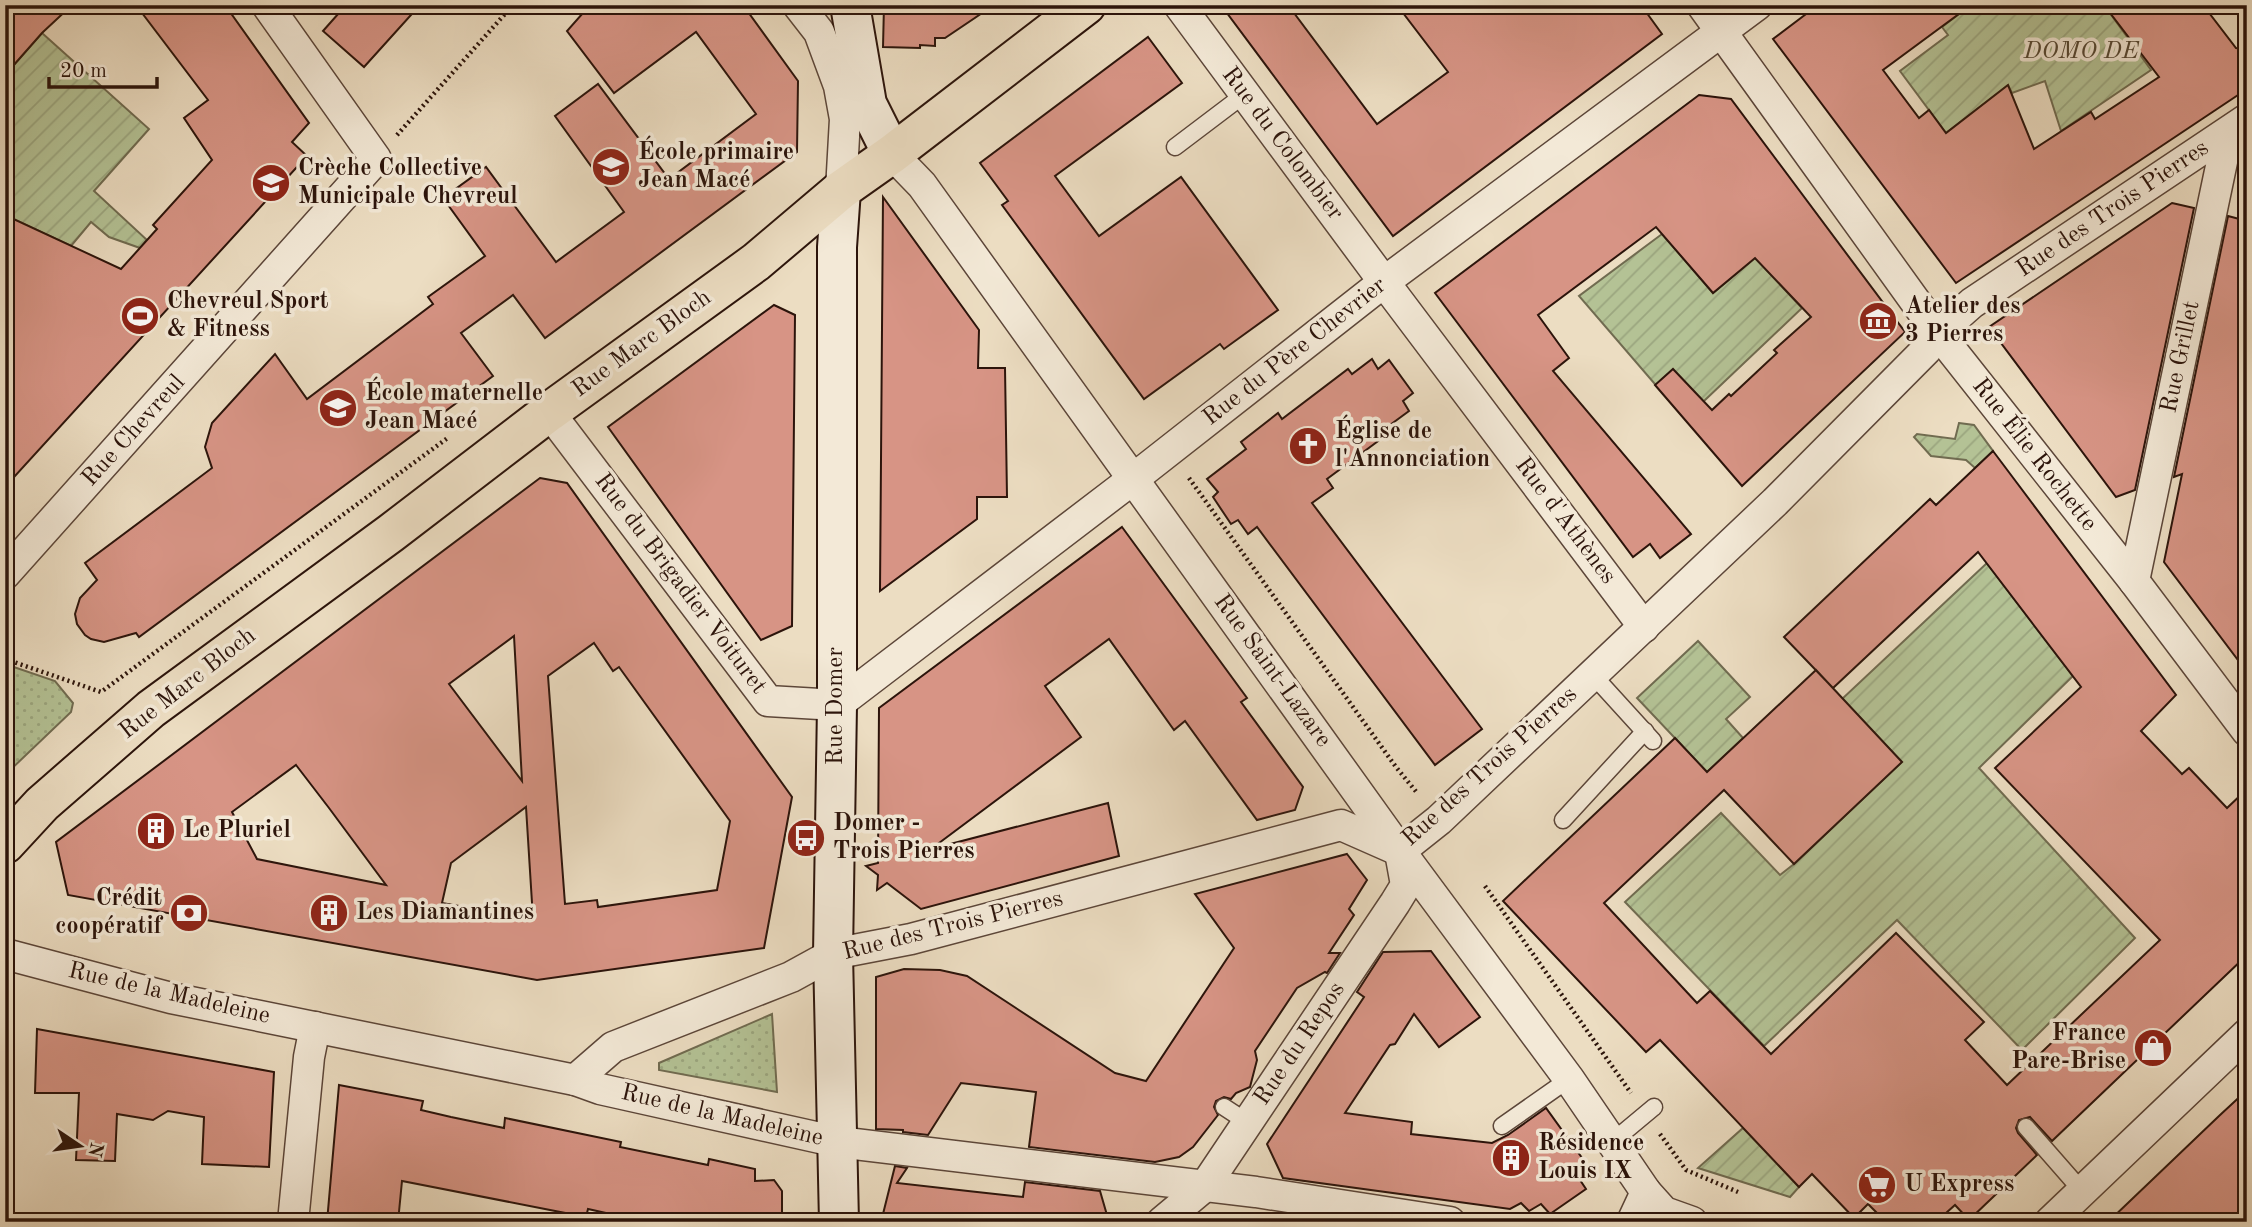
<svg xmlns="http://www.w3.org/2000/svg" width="2252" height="1227" font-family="'Old Standard TT',serif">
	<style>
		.grass { fill: url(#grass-dots); stroke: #706b50; stroke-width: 2 }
		.garden { fill: url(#garden-furrows); stroke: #706b50; stroke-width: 2 }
		.building { fill: #d79485; stroke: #2c140b; stroke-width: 2; fill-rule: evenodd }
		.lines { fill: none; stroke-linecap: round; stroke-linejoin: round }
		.lane-casing { stroke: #5c4639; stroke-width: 19 }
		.street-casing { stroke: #5c4639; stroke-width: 33 }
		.secondary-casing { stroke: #2c140b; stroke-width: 42 }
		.primary-casing { stroke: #2c140b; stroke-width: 42 }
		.path { stroke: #2c140b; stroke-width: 4.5; stroke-dasharray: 2 3.5; stroke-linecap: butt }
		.lane { stroke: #f3e9d7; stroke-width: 16 }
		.street { stroke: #f3e9d7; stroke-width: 30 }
		.secondary { stroke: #f3e9d7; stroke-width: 38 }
		.primary { stroke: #ecddc2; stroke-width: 38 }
		.labels { text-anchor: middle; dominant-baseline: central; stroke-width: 7; stroke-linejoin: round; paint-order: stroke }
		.park-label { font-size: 24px; font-style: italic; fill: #554834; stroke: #f3e9d7 }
		.street-label { font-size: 24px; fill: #2c140b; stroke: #f3e9d7 }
		.poi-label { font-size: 24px; font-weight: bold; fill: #2c140b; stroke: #f3e9d7; text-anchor: start }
	</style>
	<defs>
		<pattern id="grass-dots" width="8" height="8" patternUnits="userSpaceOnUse" patternTransform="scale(1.75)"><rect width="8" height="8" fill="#b4c295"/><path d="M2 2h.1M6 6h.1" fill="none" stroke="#9ba67f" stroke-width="1.8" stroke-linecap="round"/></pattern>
		<pattern id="garden-furrows" width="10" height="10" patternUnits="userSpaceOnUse" patternTransform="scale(1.75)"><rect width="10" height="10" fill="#b4c295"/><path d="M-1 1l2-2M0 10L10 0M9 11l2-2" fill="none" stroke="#9ba67f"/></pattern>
	</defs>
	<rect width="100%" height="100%" fill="#ecddc2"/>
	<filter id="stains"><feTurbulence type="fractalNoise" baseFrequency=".00286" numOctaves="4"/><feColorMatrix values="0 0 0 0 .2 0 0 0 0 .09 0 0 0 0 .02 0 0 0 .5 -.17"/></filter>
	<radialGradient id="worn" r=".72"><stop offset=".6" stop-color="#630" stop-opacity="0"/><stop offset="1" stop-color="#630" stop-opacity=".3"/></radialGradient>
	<g class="grass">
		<polygon points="5,664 55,681 73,703 71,712 5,775"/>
		<polygon points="772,1014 777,1092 659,1070 659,1063"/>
	</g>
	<g class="garden">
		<polygon points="1971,5 2104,5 2151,70 2061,131 2045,81 2012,93 2008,85 1946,133 1900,71 1948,35 1942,27"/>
		<polygon points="42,33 149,129 94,191 147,240 140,248 109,237 91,222 71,246 5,215 5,75"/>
		<polygon points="1662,234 1713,293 1755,258 1802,308 1685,419 1579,296"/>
		<polygon points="1959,423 1974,425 1993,451 1975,468 1966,460 1931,456 1914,437 1917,434 1955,439"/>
		<polygon points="1987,563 2073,676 1979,768 2135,938 2022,1050 1897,920 1764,1046 1625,902 1721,813 1780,875 1794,864 1902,762 1842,699"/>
		<polygon points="1698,641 1750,697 1726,719 1743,738 1707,772 1637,698"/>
		<polygon points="1743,1128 1799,1187 1790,1197 1698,1168"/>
	</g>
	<g class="building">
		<polygon points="5,5 72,5 42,33 5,75"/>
		<polygon points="136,5 225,5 309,123 292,142 307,156 5,487 5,215 121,269 157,229 153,225 212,160 184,118 208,100"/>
		<polygon points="346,5 420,5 364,67 323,31"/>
		<polygon points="590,5 743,5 798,81 797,152 545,338 513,295 461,333 493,376 139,637 136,633 104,642 91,639 85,635 77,624 75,614 80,598 97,580 85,563 212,468 205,447 212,423 275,354 307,399 433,304 428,297 485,256 443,198 486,167 556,262 624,212 555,116 598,84 669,179 756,114 696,32 614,93 567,31"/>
		<polygon points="884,5 994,5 945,38 935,38 935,46 920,45 920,48 883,47"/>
		<polygon points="1221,5 1288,5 1377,124 1448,72 1397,5 1641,5 1662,34 1393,236"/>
		<polygon points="1818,5 1971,5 1883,70 1919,118 1929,110 1946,133 2008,85 2034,149 2091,112 2095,119 2159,77 2104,5 2203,5 2236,48 2247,49 2247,89 1956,283 1773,39"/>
		<polygon points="1148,37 1182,83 1055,176 1099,236 1181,177 1278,310 1224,349 1220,344 1144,399 1002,205 1008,201 980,163"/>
		<polygon points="1699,95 1731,99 1905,332 1742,486 1655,385 1673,369 1712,410 1729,394 1731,396 1777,353 1774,350 1811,317 1755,258 1713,293 1656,227 1538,315 1569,358 1553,371 1691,534 1660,558 1650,544 1633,557 1435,293"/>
		<polygon points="883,197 979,330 978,368 1005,368 1007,497 977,497 977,519 880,591"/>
		<polygon points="2172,203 2194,208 2135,490 2116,497 1989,327"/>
		<polygon points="2228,216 2247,221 2247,672 2164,562 2182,474 2174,477"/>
		<polygon points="774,305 795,315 792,626 761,640 608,427"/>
		<polygon points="1372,359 1378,369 1389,360 1413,393 1403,401 1409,411 1390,425 1393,430 1327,479 1333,488 1312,503 1482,729 1435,765 1257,527 1248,534 1238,520 1231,524 1213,497 1218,492 1207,479 1246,449 1241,442 1278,413 1282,419 1348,369 1352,374"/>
		<polygon points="1993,451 2176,695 2141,731 2182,774 2189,768 2227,808 2247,789 2247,955 2052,1141 2030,1117 2019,1120 2016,1128 2018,1133 2037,1155 1969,1220 1955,1205 1936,1222 1886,1222 1868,1204 1854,1218 1812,1174 1799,1187 1660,1040 1646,1052 1503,901 1675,738 1707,772 1816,670 1902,762 1794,864 1724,790 1604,903 1697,1003 1710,991 1771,1054 1896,933 1984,1022 1965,1040 2007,1085 2160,940 1995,768 2081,687 1978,552 1833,688 1784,637 1930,499 1936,505"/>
		<path d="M540,478L567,483L792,797L764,948L537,980L68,895L56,842ZM514,636L522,781L449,684ZM594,643L613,671L619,667L730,821L717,890L598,907L597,900L565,904L548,676ZM296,765L329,808L386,885L257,859L232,812ZM526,807L533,919L442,903L451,863Z"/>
		<polygon points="1122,527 1247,698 1241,702 1303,787 1295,810 1257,820 1185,721 1174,730 1109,639 1045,686 1081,737 931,849 1108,803 1119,856 921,909 887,883 877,890 878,875 866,866 878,863 879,708"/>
		<polygon points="1347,854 1367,880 1349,909 1354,915 1329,953 1340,953 1327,973 1325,972 1297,988 1255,1051 1257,1060 1250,1087 1236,1093 1231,1099 1224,1097 1216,1101 1214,1107 1218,1115 1193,1147 1179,1157 1155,1162 1029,1147 1036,1092 961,1083 928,1135 903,1132 903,1130 876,1129 876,977 904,969 940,970 967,976 1115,1073 1146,1081 1234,948 1195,894"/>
		<polygon points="1431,951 1480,1017 1439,1047 1414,1014 1395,1044 1390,1045 1345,1113 1412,1122 1411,1134 1492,1143 1508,1135 1546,1108 1590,1169 1578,1177 1586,1189 1550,1214 1541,1204 1529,1211 1521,1203 1510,1209 1283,1178 1267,1144 1364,997 1357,992 1383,952"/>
		<polygon points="37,1029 274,1072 269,1167 202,1164 204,1117 168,1111 153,1120 117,1114 115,1161 76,1160 79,1093 35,1093"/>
		<polygon points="339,1085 423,1101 421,1110 451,1117 504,1128 505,1118 621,1142 620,1147 708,1165 709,1159 755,1169 755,1181 774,1180 782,1191 782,1222 646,1222 588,1209 586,1217 402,1181 398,1222 327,1222"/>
		<polygon points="2247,1090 2247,1222 2108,1222 2219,1116"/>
		<polygon points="895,1166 907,1168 897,1183 968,1191 1023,1197 1025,1182 1100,1191 1109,1222 881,1222"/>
	</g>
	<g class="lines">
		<g class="lane-casing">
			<g id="lane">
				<polyline points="1175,147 1245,94"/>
				<polyline points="1592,674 1653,741"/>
				<polyline points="1563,820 1645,731"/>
				<polyline points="1224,1107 1247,1122"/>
				<polyline points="1502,1126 1569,1079"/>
				<polyline points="2026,1127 2082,1191"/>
				<polyline points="1612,1142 1654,1107"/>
			</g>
		</g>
		<g class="street-casing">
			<g id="street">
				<polyline points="798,5 819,32 839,86 845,119 841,190"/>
				<polyline points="1179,5 1384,282 1644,627"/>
				<polyline points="1702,5 1938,333 2134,581 2247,731"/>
				<polyline points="892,154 922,185 1400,851 1569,1079 1646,1192 1664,1212 1692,1222"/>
				<polyline points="549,412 768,701 837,705 1133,479 1384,282 1757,5"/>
				<polyline points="5,574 376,159 267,5"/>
				<polyline points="2134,581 2228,133"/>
				<polyline points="1400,851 1439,820 1775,502 1926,350 1938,333 1972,303 2247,119"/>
				<polyline points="5,954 171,998 575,1080 600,1089 838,1142 1256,1192 1450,1222"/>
				<polyline points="575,1080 613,1047 791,977 833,954 911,939 1341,825 1400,851"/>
				<polyline points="293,1222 309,1057 315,1027"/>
				<polyline points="1162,1222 1205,1186 1395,903 1406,885 1400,852"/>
				<polyline points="1632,1222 1646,1192"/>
				<polyline points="2050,1222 2247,1034"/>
			</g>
		</g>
		<g class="secondary-casing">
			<g id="secondary">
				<polyline points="850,5 867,104 892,154"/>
				<polyline points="839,1222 833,954 837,705 837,247 841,190"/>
			</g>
		</g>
		<g class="primary-casing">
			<polyline id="primary" points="5,844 42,804 151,709 391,533 549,412 756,262 841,190 892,154 1086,5"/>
		</g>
		<g class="path">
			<polyline points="397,135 513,5"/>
			<polyline points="1189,478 1396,767 1418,794"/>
			<polyline points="5,659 101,692 449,437"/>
			<polyline points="1485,886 1631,1093"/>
			<polyline points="1660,1134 1686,1170 1738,1192"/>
		</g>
		<use href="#lane" class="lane"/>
		<use href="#street" class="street"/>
		<use href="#secondary" class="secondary"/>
		<use href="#primary" class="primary"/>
	</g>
	<defs>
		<g id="school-disc" transform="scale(2.0125)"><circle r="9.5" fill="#8f2418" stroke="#f3e9d7"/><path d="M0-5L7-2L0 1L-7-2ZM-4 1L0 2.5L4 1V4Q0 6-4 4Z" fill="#fff"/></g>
		<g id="stadium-disc" transform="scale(2.0125)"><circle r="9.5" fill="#8f2418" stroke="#f3e9d7"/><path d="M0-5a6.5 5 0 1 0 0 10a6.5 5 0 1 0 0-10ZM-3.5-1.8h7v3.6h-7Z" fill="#fff"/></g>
		<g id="museum-disc" transform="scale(2.0125)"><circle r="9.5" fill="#8f2418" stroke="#f3e9d7"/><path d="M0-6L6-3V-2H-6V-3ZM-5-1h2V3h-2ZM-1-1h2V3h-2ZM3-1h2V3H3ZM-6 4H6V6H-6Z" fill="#fff"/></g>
		<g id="church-disc" transform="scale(2.0125)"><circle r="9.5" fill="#8f2418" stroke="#f3e9d7"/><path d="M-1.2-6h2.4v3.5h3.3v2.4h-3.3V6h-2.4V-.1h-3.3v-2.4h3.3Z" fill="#fff"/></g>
		<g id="building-disc" transform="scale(2.0125)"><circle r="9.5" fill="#8f2418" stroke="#f3e9d7"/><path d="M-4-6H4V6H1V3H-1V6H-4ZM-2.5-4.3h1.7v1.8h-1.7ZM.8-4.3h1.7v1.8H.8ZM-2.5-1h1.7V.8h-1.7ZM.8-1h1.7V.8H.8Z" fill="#fff"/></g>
		<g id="bus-disc" transform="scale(2.0125)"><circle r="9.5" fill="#8f2418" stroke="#f3e9d7"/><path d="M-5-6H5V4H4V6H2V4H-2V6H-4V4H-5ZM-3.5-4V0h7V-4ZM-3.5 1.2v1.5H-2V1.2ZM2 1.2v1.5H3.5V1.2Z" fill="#fff"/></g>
		<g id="bank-disc" transform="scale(2.0125)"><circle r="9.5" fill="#8f2418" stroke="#f3e9d7"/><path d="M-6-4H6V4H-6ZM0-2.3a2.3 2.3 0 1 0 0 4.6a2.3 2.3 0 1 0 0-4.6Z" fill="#fff"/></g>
		<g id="shop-disc" transform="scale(2.0125)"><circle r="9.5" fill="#8f2418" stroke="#f3e9d7"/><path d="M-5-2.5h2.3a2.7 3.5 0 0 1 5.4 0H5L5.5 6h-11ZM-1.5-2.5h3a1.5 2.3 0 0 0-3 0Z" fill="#fff"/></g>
		<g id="supermarket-disc" transform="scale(2.0125)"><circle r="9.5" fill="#8f2418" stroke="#f3e9d7"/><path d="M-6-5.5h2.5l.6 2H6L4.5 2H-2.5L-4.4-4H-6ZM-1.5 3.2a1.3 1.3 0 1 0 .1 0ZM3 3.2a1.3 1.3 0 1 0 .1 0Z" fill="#fff"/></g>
	</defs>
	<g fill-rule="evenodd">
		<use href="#school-disc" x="611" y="167"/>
		<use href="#school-disc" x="271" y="183"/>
		<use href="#stadium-disc" x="140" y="316"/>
		<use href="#museum-disc" x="1878" y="321"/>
		<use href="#school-disc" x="338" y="408"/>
		<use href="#church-disc" x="1308" y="446"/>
		<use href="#building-disc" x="156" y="831"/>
		<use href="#bus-disc" x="806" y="838"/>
		<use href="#bank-disc" x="189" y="913"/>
		<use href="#building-disc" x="329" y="913"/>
		<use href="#shop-disc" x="2153" y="1048"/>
		<use href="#building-disc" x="1511" y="1158"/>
		<use href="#supermarket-disc" x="1877" y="1185"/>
	</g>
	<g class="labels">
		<g class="park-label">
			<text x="2081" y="52">DOMO DE</text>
		</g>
		<g class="street-label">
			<text transform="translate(1282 144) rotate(53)">Rue du Colombier</text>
			<text transform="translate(2113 209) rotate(-34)">Rue des Trois Pierres</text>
			<text transform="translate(642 344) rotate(-36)">Rue Marc Bloch</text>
			<text transform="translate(1295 352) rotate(-38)">Rue du Père Chevrier</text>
			<text transform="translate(2181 357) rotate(-78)">Rue Grillet</text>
			<text transform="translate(134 431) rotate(-48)">Rue Chevreul</text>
			<text transform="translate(2034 455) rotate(52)">Rue Élie Rochette</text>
			<text transform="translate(1565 521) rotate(53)">Rue d'Athènes</text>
			<text transform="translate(680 584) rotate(53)">Rue du Brigadier Voituret</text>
			<text transform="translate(1272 671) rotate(54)">Rue Saint-Lazare</text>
			<text transform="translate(188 684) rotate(-38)">Rue Marc Bloch</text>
			<text transform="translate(836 706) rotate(-90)">Rue Domer</text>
			<text transform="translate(1490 767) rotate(-42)">Rue des Trois Pierres</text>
			<text transform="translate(953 926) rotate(-14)">Rue des Trois Pierres</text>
			<text transform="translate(169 994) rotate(13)">Rue de la Madeleine</text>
			<text transform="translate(1300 1044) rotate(-56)">Rue du Repos</text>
			<text transform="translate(722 1116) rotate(13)">Rue de la Madeleine</text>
		</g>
		<g class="poi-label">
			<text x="638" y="153">École primaire<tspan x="638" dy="28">Jean Macé</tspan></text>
			<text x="298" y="169">Crèche Collective<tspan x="298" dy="28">Municipale Chevreul</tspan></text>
			<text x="167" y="302">Chevreul Sport<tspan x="167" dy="28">&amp; Fitness</tspan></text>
			<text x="1905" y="307">Atelier des<tspan x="1905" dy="28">3 Pierres</tspan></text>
			<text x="365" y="394">École maternelle<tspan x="365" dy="28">Jean Macé</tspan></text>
			<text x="1335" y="432">Église de<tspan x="1335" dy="28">l'Annonciation</tspan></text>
			<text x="833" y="824">Domer -<tspan x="833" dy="28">Trois Pierres</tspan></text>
			<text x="183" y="831">Le Pluriel</text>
			<text x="162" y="899" text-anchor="end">Crédit<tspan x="162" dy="28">coopératif</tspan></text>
			<text x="356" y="913">Les Diamantines</text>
			<text x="2126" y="1034" text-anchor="end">France<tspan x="2126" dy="28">Pare-Brise</tspan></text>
			<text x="1538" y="1144">Résidence<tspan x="1538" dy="28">Louis IX</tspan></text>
			<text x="1904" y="1185">U Express</text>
		</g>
	</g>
	<rect width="2252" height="1227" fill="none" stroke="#ecddc2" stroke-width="28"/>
	<rect x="7" y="7" width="2238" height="1213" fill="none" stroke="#2c140b" stroke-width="3.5"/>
	<rect x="14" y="14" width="2224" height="1199" fill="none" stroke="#2c140b" stroke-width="2"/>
	<g transform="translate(80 1146) rotate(103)" stroke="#f3e9d7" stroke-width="5" paint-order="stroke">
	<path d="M0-5L12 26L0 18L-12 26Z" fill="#2c140b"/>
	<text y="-10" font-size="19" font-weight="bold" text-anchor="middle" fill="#2c140b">N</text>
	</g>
	<path d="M49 77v10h108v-10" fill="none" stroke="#2c140b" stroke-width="3.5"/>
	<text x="60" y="77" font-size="21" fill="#2c140b" stroke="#f3e9d7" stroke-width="5" paint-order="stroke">20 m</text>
	<rect width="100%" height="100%" filter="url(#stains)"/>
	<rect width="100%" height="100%" fill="url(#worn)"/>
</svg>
